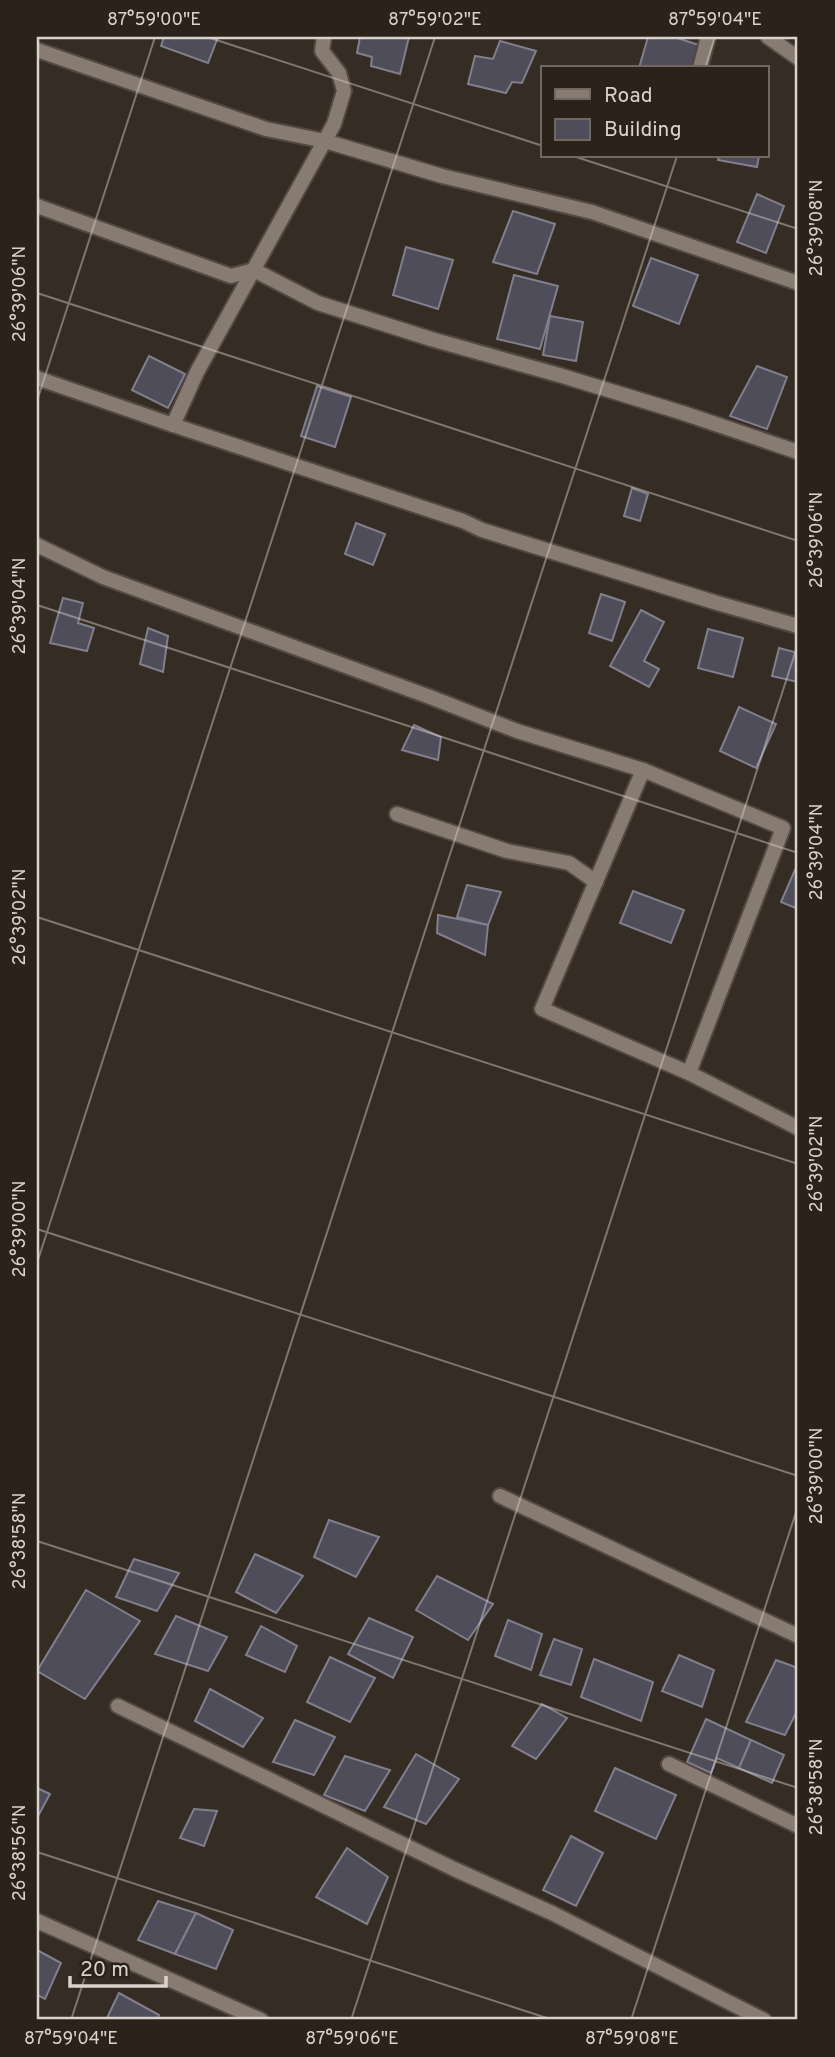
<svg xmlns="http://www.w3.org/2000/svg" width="835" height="2057" font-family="Overpass,sans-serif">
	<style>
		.building { fill: #4f4d5a; stroke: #817f8d; stroke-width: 2 }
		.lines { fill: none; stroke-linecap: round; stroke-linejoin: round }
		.minor-casing { stroke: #524942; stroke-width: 18 }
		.minor { stroke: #877b72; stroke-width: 14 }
		.ticks { fill: none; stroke: #d9d2cd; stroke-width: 2; stroke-opacity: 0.45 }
		.neatline { fill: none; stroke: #d9d2cd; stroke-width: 2.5 }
		.ticks-label { font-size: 18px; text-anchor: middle; fill: #d9d2cd }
	</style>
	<rect width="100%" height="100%" fill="#352c23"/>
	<g class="building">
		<polygon points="164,37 218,37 208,63 161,46"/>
		<polygon points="360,37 409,37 400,74 371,66 372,57 357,53"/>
		<polygon points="648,37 674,37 702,46 696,68 639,68"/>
		<polygon points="500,41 536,51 522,83 512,82 506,93 468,84 475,56 493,59"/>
		<polygon points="719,156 759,156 757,167 718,160"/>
		<polygon points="757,194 784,206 766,253 737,242"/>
		<polygon points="513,211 555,224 537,274 493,262"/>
		<polygon points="406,247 453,260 438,309 393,295"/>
		<polygon points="651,258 698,275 679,324 633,306"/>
		<polygon points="514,275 558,286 540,349 497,339"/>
		<polygon points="550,316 583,322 576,361 543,355"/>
		<polygon points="149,356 185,374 168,408 132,390"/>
		<polygon points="757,366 787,377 767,429 730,416"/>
		<polygon points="317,386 351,397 335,447 301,436"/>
		<polygon points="632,488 648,494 640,521 624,516"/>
		<polygon points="356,523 385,534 373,565 345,554"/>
		<polygon points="601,594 625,602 612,641 589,633"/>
		<polygon points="63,598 83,603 78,623 94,628 87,651 50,643"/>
		<polygon points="641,610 664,622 644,661 659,669 649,687 610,666"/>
		<polygon points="148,628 168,636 163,672 140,664"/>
		<polygon points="708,629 743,638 733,677 698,668"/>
		<polygon points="779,648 798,653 798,682 772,676"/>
		<polygon points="739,707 776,724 756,768 720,751"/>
		<polygon points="414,725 441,737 438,760 402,750"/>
		<polygon points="798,863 798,909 781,902"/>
		<polygon points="467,885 501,892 488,925 457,917"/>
		<polygon points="633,891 684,910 671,943 620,923"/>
		<polygon points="438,915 488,925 485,955 437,933"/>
		<polygon points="329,1520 379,1537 356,1577 314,1557"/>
		<polygon points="255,1554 303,1576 276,1613 236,1592"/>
		<polygon points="134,1559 179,1573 157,1611 116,1597"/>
		<polygon points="437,1576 493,1604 468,1640 416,1610"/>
		<polygon points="86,1590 140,1621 85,1699 37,1671"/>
		<polygon points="176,1616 227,1637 208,1671 155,1654"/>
		<polygon points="369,1618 413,1637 393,1678 348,1654"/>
		<polygon points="508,1620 542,1634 531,1670 495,1656"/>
		<polygon points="261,1626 297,1646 285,1672 246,1655"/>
		<polygon points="554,1639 582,1649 571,1685 540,1675"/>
		<polygon points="679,1655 714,1670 702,1707 662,1691"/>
		<polygon points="330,1657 375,1678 350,1722 307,1702"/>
		<polygon points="594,1659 653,1682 641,1721 581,1697"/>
		<polygon points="776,1660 798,1668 798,1709 785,1735 746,1722"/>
		<polygon points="210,1689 263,1718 243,1747 195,1721"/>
		<polygon points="542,1704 567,1718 536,1759 512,1746"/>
		<polygon points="706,1719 751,1740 739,1768 717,1758 711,1773 687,1762"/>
		<polygon points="295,1720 335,1737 314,1775 273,1762"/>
		<polygon points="751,1740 784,1755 772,1783 739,1768"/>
		<polygon points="416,1754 459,1779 426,1824 384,1807"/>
		<polygon points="345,1756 390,1770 365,1811 324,1795"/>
		<polygon points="615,1768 676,1795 656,1839 595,1811"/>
		<polygon points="37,1788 50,1794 37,1818"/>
		<polygon points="194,1809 217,1811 204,1846 180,1838"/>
		<polygon points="571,1836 603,1853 576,1906 543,1890"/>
		<polygon points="347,1848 388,1877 367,1924 316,1897"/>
		<polygon points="158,1901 196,1913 175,1954 138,1940"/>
		<polygon points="196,1913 233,1930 216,1969 175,1954"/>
		<polygon points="37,1950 61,1963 45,1999 37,1995"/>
		<polygon points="119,1993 159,2015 157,2020 106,2020"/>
	</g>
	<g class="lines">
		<g class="minor-casing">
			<g id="minor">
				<polyline points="768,37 798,58"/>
				<polyline points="37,50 266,129 325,141 442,176 592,212 798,283"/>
				<polyline points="700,68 708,37"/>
				<polyline points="37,206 231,276 254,270 318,303 431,339 559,375 683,413 798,452"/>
				<polyline points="37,378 173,425 463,521 482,530 717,603 798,626"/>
				<polyline points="173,425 197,372 334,124 344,91 339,73 322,51 324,37"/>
				<polyline points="37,545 103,577 430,697 517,731 643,770 783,828 689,1073"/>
				<polyline points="643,770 542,1009 689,1073 798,1128"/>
				<polyline points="397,814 507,851 569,863 596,882"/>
				<polyline points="500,1496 798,1636"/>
				<polyline points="118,1706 454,1869 552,1913 764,2020"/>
				<polyline points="669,1764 798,1826"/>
				<polyline points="37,1921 261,2020"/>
			</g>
		</g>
		<use href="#minor" class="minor"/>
	</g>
	<path class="ticks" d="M207,37L543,146M705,68L715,37M573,156L798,229M37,293L798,541M37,401L155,37M37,605L798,853M37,917L798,1164M37,1229L798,1476M37,1263L435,37M37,1541L798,1788M37,1852L553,2020M71,2020L677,156M351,2020L798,644M631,2020L798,1506"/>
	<rect width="835" height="2057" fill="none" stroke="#2b221a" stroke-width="77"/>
	<rect x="541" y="66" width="228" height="91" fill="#2b221a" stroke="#716862" stroke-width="2"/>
	<rect x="555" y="89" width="35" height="10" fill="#877b72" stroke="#716862" stroke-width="2"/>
	<text x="604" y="102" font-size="21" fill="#d9d2cd">Road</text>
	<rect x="555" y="119" width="35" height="21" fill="#4f4d5a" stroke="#716862" stroke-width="2"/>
	<text x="604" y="136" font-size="21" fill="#d9d2cd">Building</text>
	<path d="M70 1976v10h96v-10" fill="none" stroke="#d9d2cd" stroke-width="3.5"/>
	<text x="80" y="1976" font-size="21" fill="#d9d2cd" stroke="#2b221a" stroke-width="5" paint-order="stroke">20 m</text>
	<rect x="38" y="38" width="758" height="1980" class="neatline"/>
	<g class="ticks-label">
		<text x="154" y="25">87°59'00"E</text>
		<text x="435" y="25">87°59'02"E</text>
		<text x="715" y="25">87°59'04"E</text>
		<text transform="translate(816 228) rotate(-90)" y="6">26°39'08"N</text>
		<text transform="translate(19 294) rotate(-90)" y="6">26°39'06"N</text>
		<text transform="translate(816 540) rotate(-90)" y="6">26°39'06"N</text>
		<text transform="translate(19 606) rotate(-90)" y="6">26°39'04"N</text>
		<text transform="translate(816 852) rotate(-90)" y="6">26°39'04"N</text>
		<text transform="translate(19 917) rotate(-90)" y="6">26°39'02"N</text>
		<text transform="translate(816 1164) rotate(-90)" y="6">26°39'02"N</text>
		<text transform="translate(19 1229) rotate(-90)" y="6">26°39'00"N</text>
		<text transform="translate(816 1476) rotate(-90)" y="6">26°39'00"N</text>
		<text transform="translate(19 1541) rotate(-90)" y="6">26°38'58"N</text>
		<text transform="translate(816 1787) rotate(-90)" y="6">26°38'58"N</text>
		<text transform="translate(19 1853) rotate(-90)" y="6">26°38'56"N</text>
		<text x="71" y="2044">87°59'04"E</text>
		<text x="352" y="2044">87°59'06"E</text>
		<text x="632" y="2044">87°59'08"E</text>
	</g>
</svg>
